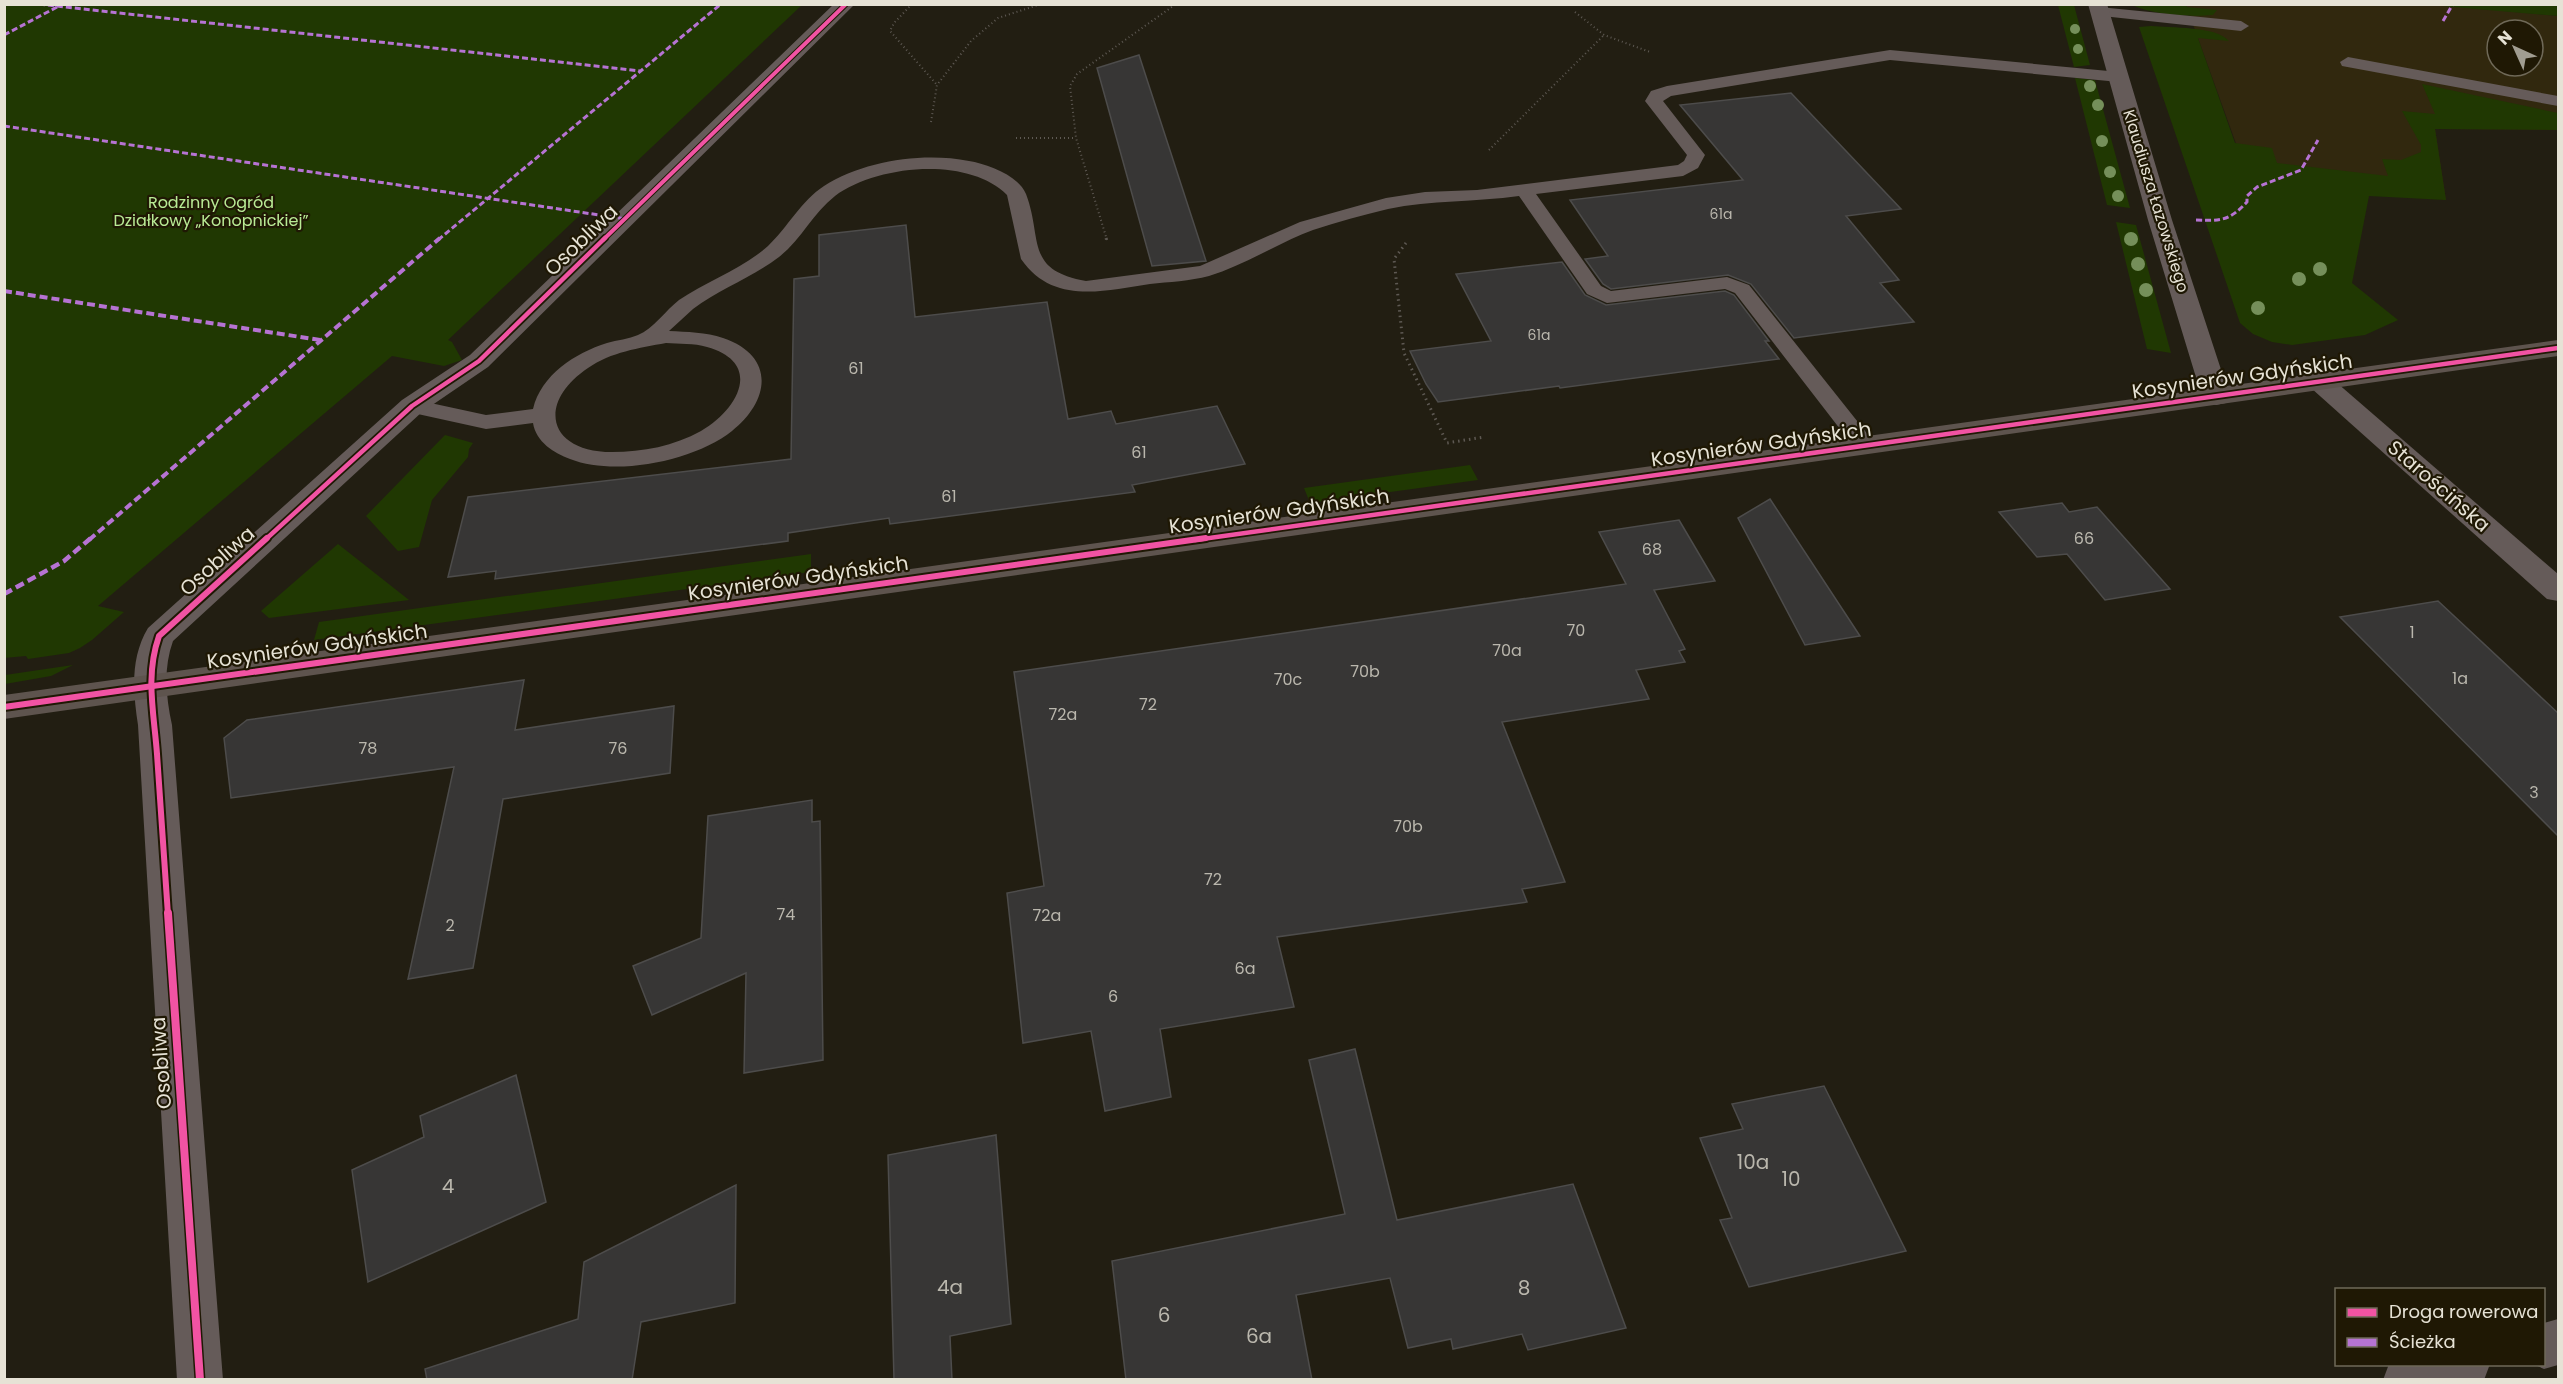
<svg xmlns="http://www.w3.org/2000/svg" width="2563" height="1384" font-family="Poppins,sans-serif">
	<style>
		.built { fill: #31280e; fill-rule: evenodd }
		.green { fill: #203802 }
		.building { fill: #373635; stroke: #4d4c4b; stroke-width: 1.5 }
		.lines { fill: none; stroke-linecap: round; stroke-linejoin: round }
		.path-far1 { stroke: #5e5953; stroke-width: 2; stroke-dasharray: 1 3; stroke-linecap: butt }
		.path { stroke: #5e5953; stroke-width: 3; stroke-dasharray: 1.5 4; stroke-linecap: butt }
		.lane { fill: #655b59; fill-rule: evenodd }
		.street { fill: #655b59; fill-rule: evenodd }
		.secondary { fill: #5e544e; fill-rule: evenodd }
		.quiet-far2 { stroke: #b673d3; stroke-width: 3; stroke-dasharray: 6 3; stroke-linecap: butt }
		.quiet-far1 { stroke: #b673d3; stroke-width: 4; stroke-dasharray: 8 4; stroke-linecap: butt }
		.quiet { stroke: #b673d3; stroke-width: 4.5; stroke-dasharray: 9 4.5; stroke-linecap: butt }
		.cycleway-far3-casing { stroke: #1f1804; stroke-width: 6 }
		.cycleway-far2-casing { stroke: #1f1804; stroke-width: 8 }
		.cycleway-far1-casing { stroke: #1f1804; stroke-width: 10 }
		.cycleway-casing { stroke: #1f1804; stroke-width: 11 }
		.cycleway-far3 { stroke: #f153a3; stroke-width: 4 }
		.cycleway-far2 { stroke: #f153a3; stroke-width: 4.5 }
		.cycleway-far1 { stroke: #f153a3; stroke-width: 6 }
		.cycleway { stroke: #f153a3; stroke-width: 8 }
		.tree { fill: #758f5a }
		.labels { text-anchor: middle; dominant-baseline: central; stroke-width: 4.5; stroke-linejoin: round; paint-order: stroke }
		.far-number-label { font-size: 14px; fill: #bab7ad }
		.far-street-label { font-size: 16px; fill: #e6e2d5; stroke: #1f1804 }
		.far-park-label { font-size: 16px; fill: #b9eb95; stroke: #1f1804 }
		.number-label { font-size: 16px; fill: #bab7ad }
		.street-label { font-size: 20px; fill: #e6e2d5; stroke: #1f1804 }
		.near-number-label { font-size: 20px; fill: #bab7ad }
	</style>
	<rect width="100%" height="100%" fill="#221e12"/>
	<path class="built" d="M2430,4L2558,16V130L2435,129L2446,200L2242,160L2186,5ZM2497,30H2533V66H2497Z"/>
	<g class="green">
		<polygon points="4,5 802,5 448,340 452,342 462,360 444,366 392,356 98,606 124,612 92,640 80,648 69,653 28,659 26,656 4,658"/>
		<polygon points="2058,5 2074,5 2090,65 2074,67"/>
		<path d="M2132,5H2186L2187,7L2217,10L2213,15C2189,17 2154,15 2132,5Z"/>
		<polygon points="2430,5 2558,5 2558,16"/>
		<path d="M2151,26C2170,28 2217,26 2229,41L2198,38L2235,143L2272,148L2277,163L2388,176L2382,159L2401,160L2421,152V145L2402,111L2435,114L2422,84L2558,113V130L2435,129L2446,200L2369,196L2352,283L2398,320L2365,335L2292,345L2272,342L2253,334L2240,323L2139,27Z"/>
		<polygon points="2075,78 2095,80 2130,208 2107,205"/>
		<polygon points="2116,222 2136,225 2171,353 2147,349"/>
		<polygon points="445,435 473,443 469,449 468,457 432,500 419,547 398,551 366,516"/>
		<polygon points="1470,465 1478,480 1310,503 1304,488"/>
		<polygon points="338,544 409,600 269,618 261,611"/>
		<polygon points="811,554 811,572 314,640 319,622"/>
		<polygon points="73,665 51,676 5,684 5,675"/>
	</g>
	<g class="building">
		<polygon points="1139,55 1206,261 1152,266 1097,68"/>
		<polygon points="1791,93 1901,209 1846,216 1899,280 1880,283 1914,322 1794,338 1751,284 1728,275 1611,289 1603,284 1585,259 1608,256 1570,200 1743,180 1680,105"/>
		<polygon points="906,225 915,317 1047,302 1068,419 1111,411 1116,424 1217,406 1245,464 1132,485 1135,492 890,524 889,518 788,533 788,541 495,579 496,571 448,577 468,497 791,459 794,279 819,276 819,235"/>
		<polygon points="1562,262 1585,295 1606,305 1725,291 1734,295 1769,341 1765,341 1779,359 1560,388 1559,386 1438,402 1426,384 1410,351 1491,341 1456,274"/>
		<polygon points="1770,499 1860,636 1805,645 1738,518"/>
		<polygon points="2062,503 2069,512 2097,507 2170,589 2105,600 2067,554 2037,557 1999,512"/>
		<polygon points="1679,520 1715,581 1654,590 1685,649 1679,651 1685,662 1636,670 1649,699 1502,722 1565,882 1522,889 1527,902 1277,937 1294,1007 1160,1029 1171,1097 1105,1111 1091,1031 1023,1043 1007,893 1044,886 1014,672 1626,584 1599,532"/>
		<polygon points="2438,601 2559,714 2559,837 2340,617"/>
		<polygon points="524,680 515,730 674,706 670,773 503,799 473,968 408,979 454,767 231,798 224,738 247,720"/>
		<polygon points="812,800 812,822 820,821 823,1060 744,1073 746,973 652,1015 633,966 701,938 708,816"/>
		<polygon points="1355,1049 1397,1220 1573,1184 1626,1328 1528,1350 1522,1334 1453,1349 1451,1339 1408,1348 1390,1278 1296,1295 1312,1380 1126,1380 1112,1261 1345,1214 1309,1060"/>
		<polygon points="516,1075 546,1202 368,1282 352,1170 424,1137 420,1116"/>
		<polygon points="1824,1086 1906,1251 1749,1287 1720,1220 1732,1218 1700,1138 1743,1129 1732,1104"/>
		<polygon points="996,1135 1011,1324 950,1336 952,1380 894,1380 888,1155"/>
		<polygon points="736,1185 735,1303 641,1322 632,1380 427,1380 425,1369 578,1319 584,1262"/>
	</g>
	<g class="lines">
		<g class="path-far1">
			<polyline points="912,4 894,23 890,31 937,85"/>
			<polyline points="1575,12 1604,35 1650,52"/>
			<polyline points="931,122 937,85 971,41 998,18 1041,4"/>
			<polyline points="1016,138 1076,138"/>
			<polyline points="1489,150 1604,35"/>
			<polyline points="1107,240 1076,138 1070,86 1077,74 1176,4"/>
		</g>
		<g class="path">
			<polyline points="1106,238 1107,241"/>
			<polyline points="1406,243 1394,259 1404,353 1447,443 1484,437"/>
		</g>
		<g class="lane">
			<polygon points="2099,7 2241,21 2249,26 2241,31 2093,15 2091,12"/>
			<path d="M1890,50L2119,72L2127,77L2119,82L1890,60L1671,96L1663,101L1705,155L1698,168L1683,176L1536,194L1601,286L1611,291L1727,277L1749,285L1873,441L1876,446L1873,451L1865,453L1857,451L1735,293L1725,289L1607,303L1587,294L1519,196C1476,202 1431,200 1388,209C1363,215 1337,222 1313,230C1278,243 1245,265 1209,276C1190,281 1169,282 1150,284C1103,291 1053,305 1021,259L1007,195C968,156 877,165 835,196C813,213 801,240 779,257C753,277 720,289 693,309C685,316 677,324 669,331C687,332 706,332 723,338C776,356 770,401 732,431C694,461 616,477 570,459C554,453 536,442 533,423L486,429L404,411L401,406L404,401L412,399L486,415L533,409C541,375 575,353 607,343C617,340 629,339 638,335C653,329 666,310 679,300C706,282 745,267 768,246C788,227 801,201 824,186C864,161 922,152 969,161C987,164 1018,175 1026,194C1043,239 1024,270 1086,281L1200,266L1300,222L1386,198L1425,192L1477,190L1678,165L1684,161L1687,155L1645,101L1651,91L1667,86ZM666,343C679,344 694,343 707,347C764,363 738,410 701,431C674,446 643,452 612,452C548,452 536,403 588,368C611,352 639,348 666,343Z"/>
			<polygon points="2348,57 2558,96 2558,106 2342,66 2340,62"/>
		</g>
		<g class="street">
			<path d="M834,4H855L488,367L422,412L173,641C163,669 166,697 172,725L223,1380H177L138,725C133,692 130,658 148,628L402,400L470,355Z"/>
			<polygon points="2088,4 2107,4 2172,220 2230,397 2226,403 2216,405 2206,403 2202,397 2148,220"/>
			<polygon points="2320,374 2329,376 2558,574 2558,601 2547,599 2311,388 2307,382 2311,376"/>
			<polygon points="2558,1319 2558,1365 2544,1369 2533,1364 2544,1364 2544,1323"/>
			<polygon points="2389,1364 2490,1364 2484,1380 2383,1380"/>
		</g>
		<polygon class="secondary" points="2558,340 2558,356 4,719 4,695"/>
		<g class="quiet-far2">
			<polyline points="39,4 640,71"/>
			<polyline points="2443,21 2453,4"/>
			<polyline points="4,35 59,6"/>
			<polyline points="4,126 626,219"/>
			<path d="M2196,220C2221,221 2229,221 2247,202V196L2257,187L2301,170L2318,140"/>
			<polyline points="438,240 721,4"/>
		</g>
		<g class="quiet-far1">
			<polyline points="4,291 320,340"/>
			<polyline points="89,540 440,238"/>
		</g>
		<polyline class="quiet" points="4,594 64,561 91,538"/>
		<g class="cycleway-far3-casing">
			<polyline id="cycleway-far3" points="603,240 846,4"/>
		</g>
		<g class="cycleway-far2-casing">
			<g id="cycleway-far2">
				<polyline points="265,540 412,406 479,361 605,238"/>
				<polyline points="1195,540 2558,348"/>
			</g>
		</g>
		<g class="cycleway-far1-casing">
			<g id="cycleway-far1">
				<polyline points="4,707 1206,538"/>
				<path d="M168,915C164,861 161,808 157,754C154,713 145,676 159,636L267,538"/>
			</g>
		</g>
		<g class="cycleway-casing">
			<polyline id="cycleway" points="168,913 200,1380"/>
		</g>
		<use href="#cycleway-far3" class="cycleway-far3"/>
		<use href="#cycleway-far2" class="cycleway-far2"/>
		<use href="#cycleway-far1" class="cycleway-far1"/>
		<use href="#cycleway" class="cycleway"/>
	</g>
	<g class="tree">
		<circle cx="2075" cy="29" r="5"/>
		<circle cx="2078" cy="49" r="5"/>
		<circle cx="2090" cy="86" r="6"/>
		<circle cx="2098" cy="105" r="6"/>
		<circle cx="2102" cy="141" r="6"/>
		<circle cx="2110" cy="172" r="6"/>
		<circle cx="2118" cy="196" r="6"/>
		<circle cx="2131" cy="239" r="7"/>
		<circle cx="2138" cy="264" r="7"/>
		<circle cx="2320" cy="269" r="7"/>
		<circle cx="2299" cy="279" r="7"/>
		<circle cx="2146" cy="290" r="7"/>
		<circle cx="2258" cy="308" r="7"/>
	</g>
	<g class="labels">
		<g class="far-number-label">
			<text x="1721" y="214">61a</text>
			<text x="1539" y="335">61a</text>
		</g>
		<g class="far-street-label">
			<text transform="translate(2156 201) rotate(73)">Klaudiusza Łazowskiego</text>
		</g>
		<g class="far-park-label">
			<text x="211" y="202">Rodzinny Ogród<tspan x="211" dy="18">Działkowy „Konopnickiej”</tspan></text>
		</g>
		<g class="number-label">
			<text x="856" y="368">61</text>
			<text x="1139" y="452">61</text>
			<text x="949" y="496">61</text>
			<text x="2084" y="538">66</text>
			<text x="1652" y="549">68</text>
			<text x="1576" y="630">70</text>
			<text x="2412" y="632">1</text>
			<text x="1507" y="650">70a</text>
			<text x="1365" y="671">70b</text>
			<text x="2460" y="678">1a</text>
			<text x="1288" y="679">70c</text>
			<text x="1148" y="704">72</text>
			<text x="1063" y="714">72a</text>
			<text x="368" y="748">78</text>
			<text x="618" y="748">76</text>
			<text x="2534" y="792">3</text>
			<text x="1408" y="826">70b</text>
			<text x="1213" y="879">72</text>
			<text x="786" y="914">74</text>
			<text x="1047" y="915">72a</text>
			<text x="450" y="925">2</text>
			<text x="1245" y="968">6a</text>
			<text x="1113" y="996">6</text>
		</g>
		<g class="street-label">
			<text transform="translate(581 240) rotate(-44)">Osobliwa</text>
			<text transform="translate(2242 376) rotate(-8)">Kosynierów Gdyńskich</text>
			<text transform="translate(1761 444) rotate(-8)">Kosynierów Gdyńskich</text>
			<text transform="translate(2439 486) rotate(41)">Starościńska</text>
			<text transform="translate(1279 511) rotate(-8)">Kosynierów Gdyńskich</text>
			<text transform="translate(217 561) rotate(-42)">Osobliwa</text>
			<text transform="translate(798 578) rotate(-8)">Kosynierów Gdyńskich</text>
			<text transform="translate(317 646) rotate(-8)">Kosynierów Gdyńskich</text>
			<text transform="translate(161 1063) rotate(-94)">Osobliwa</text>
		</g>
		<g class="near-number-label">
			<text x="1753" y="1162">10a</text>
			<text x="1791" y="1179">10</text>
			<text x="448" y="1186">4</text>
			<text x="950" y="1287">4a</text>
			<text x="1524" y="1288">8</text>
			<text x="1164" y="1315">6</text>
			<text x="1259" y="1336">6a</text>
		</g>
	</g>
	<rect width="2563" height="1384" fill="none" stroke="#e6e2d5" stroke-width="12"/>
	<rect x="2335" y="1288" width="210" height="78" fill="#1f1804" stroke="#6f6958" stroke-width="1.5"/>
	<rect x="2347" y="1308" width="30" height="9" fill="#f153a3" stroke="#6f6958" stroke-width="1.5"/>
	<text x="2389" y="1318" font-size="18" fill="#e6e2d5">Droga rowerowa</text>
	<rect x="2347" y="1338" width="30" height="9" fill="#b673d3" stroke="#6f6958" stroke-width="1.5"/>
	<text x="2389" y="1348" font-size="18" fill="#e6e2d5">Ścieżka</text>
	<g transform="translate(2515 48) rotate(315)"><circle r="28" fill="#1f1804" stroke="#6f6958" stroke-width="1.5"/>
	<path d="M0-4.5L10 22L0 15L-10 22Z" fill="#a19d91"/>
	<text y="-9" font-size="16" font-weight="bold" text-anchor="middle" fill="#e6e2d5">N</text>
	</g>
</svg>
